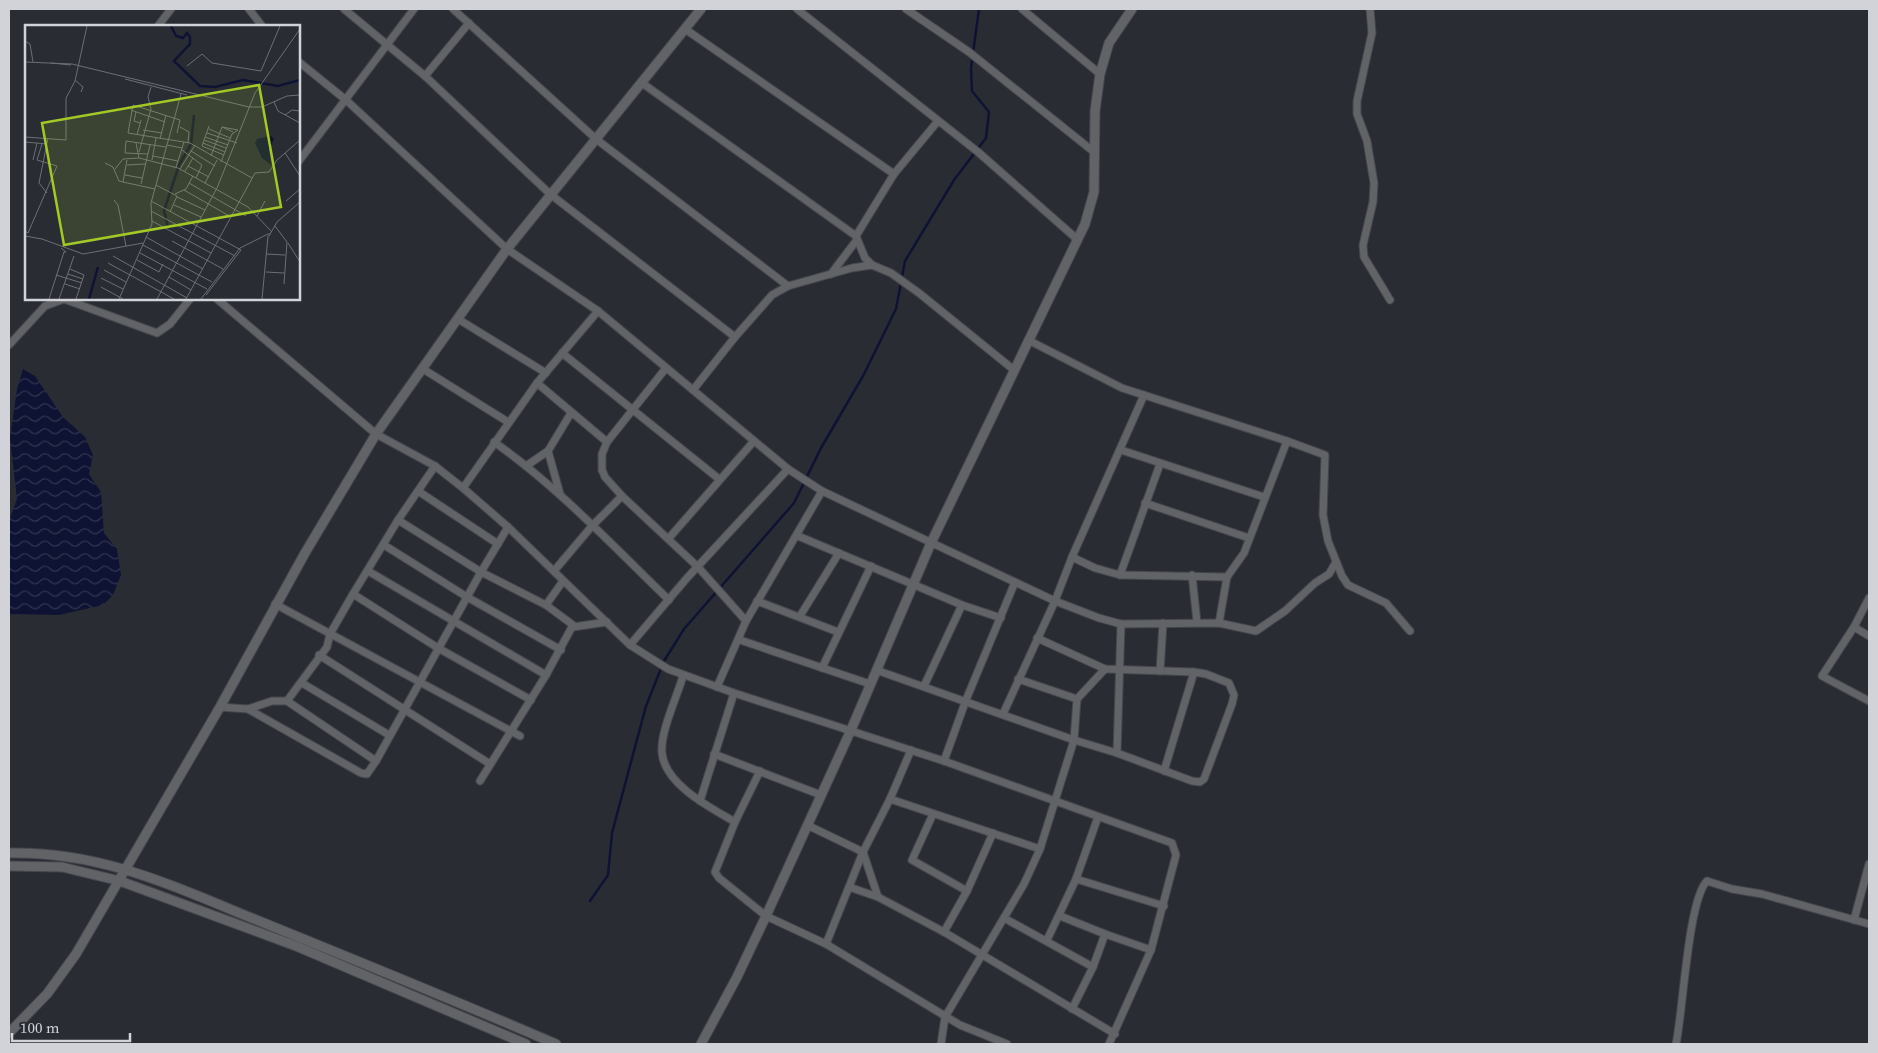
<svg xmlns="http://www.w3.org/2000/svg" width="1878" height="1053" font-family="'Source Serif 4',serif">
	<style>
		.water { fill: url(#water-waves) }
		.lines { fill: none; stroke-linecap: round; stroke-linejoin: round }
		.stream { stroke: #0e1333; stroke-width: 2.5 }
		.minor-casing { stroke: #45474e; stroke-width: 9 }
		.tertiary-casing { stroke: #45474e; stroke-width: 11 }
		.minor { stroke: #616367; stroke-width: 7 }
		.tertiary { stroke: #616367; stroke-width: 9 }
		.inset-river { fill: none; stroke: #0e1333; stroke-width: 2.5 }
		.inset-road { fill: none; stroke: #6d6f76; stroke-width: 1 }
		.view { fill: #a3c926; fill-opacity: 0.15; stroke: #a3c926; stroke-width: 2.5 }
		.inset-edge { fill: none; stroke: #d1d3d8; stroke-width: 2.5 }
	</style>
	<defs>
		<pattern id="water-waves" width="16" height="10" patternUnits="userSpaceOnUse" patternTransform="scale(1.25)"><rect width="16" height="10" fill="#0e1333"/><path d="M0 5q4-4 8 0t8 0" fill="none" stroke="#303450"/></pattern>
	</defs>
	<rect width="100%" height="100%" fill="#2a2c34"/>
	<polygon class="water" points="23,369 35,376 63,417 85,437 93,455 89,474 101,492 104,533 117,549 121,575 113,595 103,605 59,615 9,614 9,521 17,499 10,438 17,389"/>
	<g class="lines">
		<polyline class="stream" points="590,901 608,875 612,833 646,706 664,661 684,629 794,503 821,448 863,376 896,309 905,261 954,180 986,138 989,112 972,91 971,68 979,9"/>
		<g class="minor-casing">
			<g id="minor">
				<polyline points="249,9 262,26"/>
				<polyline points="344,9 425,76 550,194 735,337"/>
				<polyline points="453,9 596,139 788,286"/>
				<polyline points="797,9 978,152 1078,240"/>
				<polyline points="906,9 969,52 1094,152"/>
				<polyline points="1022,9 1100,74"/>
				<polyline points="1370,9 1372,33 1357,101 1357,114 1367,141 1374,183 1373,202 1363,245 1364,257 1390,300"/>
				<polyline points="158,26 171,9"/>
				<polyline points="685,29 894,174"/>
				<polyline points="299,62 346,100 507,249 598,311 788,469 822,491 1055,601 1099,618 1121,624 1219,623 1256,631 1285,611 1315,583 1329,574 1336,562"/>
				<polyline points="425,76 469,23"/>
				<polyline points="642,83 856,236"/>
				<polyline points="938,121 894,174 856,236 865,258 872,265 891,273 919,293 1014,370"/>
				<polyline points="299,161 414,9"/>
				<polyline points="831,274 856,241"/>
				<polyline points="217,299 376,434 435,466 463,488 508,527 630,645 668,669 734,693 944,761 1172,843 1176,855 1151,950 1109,1044"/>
				<polyline points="458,319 546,373"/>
				<polyline points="1028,340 1122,388 1287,441 1244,553 1227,577 1219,623"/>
				<polyline points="9,345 45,306 64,299 157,333 170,324 190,299"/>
				<polyline points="562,353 719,479"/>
				<polyline points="666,368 607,442 602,454 602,470 605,477 622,496 698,567 746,621"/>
				<polyline points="423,369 508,422"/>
				<polyline points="537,383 607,442"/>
				<polyline points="693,390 735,337 772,295 788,286 852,268 872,265"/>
				<polyline points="1287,441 1325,455 1323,515 1328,541 1342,576 1348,585 1386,603 1410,631"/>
				<path d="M494,442C558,487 612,545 669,600"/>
				<polyline points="1121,450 1264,497"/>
				<polyline points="526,466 548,451"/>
				<polyline points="463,488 537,383 598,311"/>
				<polyline points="418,491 498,544"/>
				<polyline points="560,494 548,451 571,413"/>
				<polyline points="1145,503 1249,538"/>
				<polyline points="398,520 481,572 546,605 573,625 546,675 480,781"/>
				<polyline points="798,536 962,605 1001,618"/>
				<polyline points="669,538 754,441"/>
				<polyline points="384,545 467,597 561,650"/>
				<polyline points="1072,557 1095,568 1120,575 1227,577"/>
				<polyline points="368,571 546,675"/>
				<polyline points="554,571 592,526 622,496"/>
				<polyline points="1120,575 1160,464"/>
				<polyline points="1192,575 1197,622"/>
				<polyline points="353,594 438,648 531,700"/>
				<polyline points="1869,598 1854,627 1822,676 1869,701"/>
				<polyline points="757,601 838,632"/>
				<polyline points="275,604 520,736"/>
				<polyline points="546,605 563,581"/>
				<polyline points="800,616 839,553"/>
				<polyline points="573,627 607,622"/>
				<polyline points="1854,627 1869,636"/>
				<polyline points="740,640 870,684"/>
				<polyline points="630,645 687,578 788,469"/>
				<polyline points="319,655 490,764"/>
				<polyline points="822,668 871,566"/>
				<polyline points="876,670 1074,740 1117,753 1192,781 1200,782 1204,779 1232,704 1234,695 1229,683 1206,674 1194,672 1105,669 1037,638"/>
				<polyline points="1160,671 1163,623"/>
				<path d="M683,676C677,697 660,732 662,753C665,785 711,808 735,822"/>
				<polyline points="1018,679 1077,699"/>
				<polyline points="302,683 389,735"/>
				<polyline points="924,686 962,605"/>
				<polyline points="717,687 746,621 822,491"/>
				<polyline points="287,701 327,647 330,634 353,594 398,520 435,466"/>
				<polyline points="220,707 248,709 361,773 367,774 376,761"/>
				<polyline points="248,709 272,701 287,701 376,761 481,572 508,527"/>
				<polyline points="1003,714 1055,601 1072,557 1144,395"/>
				<polyline points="1117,753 1121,624"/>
				<polyline points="714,754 821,795"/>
				<polyline points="944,761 966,700 1015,582"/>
				<polyline points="760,771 735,822 715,872 719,878 766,916 826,944 960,1025 1007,1044"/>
				<polyline points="1164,771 1194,672"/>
				<polyline points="890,799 1040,849"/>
				<polyline points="700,801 734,693"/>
				<polyline points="933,814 912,860 967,891"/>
				<polyline points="807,825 863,852 878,897"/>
				<polyline points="1076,879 1164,906"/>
				<polyline points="849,887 878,897 944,932 1115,1034"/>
				<polyline points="1060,916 1105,934 1093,967 1072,1009"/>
				<polyline points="1004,918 1093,967"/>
				<polyline points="1854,920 1869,864"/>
				<polyline points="944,932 967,891 993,833"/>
				<polyline points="1105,934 1151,950"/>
				<polyline points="1047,940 1076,879 1098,817"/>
				<polyline points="826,944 863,852 890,799 911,750"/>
				<polyline points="941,1044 945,1017 1024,884 1040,849 1074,740 1077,699 1105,669"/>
				<path d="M1676,1044C1683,1012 1688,900 1707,881L1732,889L1762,894L1869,924"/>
			</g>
		</g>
		<g class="tertiary-casing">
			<g id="tertiary">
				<path d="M9,853C106,851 181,890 269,925C365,964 461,1003 556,1044"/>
				<polyline points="9,866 62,867 120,881 296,946 526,1044"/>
				<polyline points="9,1033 47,994 76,954 220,707 305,553 376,434 507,249 701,9"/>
				<polyline points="701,1044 737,977 766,916 851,730 931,543 1085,224 1094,192 1095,111 1100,74 1109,43 1132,9"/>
			</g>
		</g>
		<use href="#minor" class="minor"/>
		<use href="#tertiary" class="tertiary"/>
	</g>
	<g transform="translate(25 25)">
		<rect width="275" height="275" fill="#2a2c34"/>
		<path d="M246,111L249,114L244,124L246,140L237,133L230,118L232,114Z" fill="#0e1333"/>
		<path class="inset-river" d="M146,1L151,11L158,13L162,8L165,12V19L149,36L175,61L190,62L218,55L253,61L275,55M143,202L139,186L154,140L166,119L169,90M64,274L73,242"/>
		<path class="inset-road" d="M0,16L5,19L8,37M0,37L47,39L224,82H237L262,71L275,70M26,38L46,40M162,41L177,29L187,38L236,46L255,1M100,54L162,70M50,55L58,62L56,67M249,77L253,86L275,98M106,85L140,97M111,87L109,96L115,98M260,90L267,85L275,86M184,101L177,121L199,130M155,102L164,107L163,118M197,102L213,105M184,104L205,113M118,105L137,108M152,108L155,95L108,80L103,108L165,118L227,153M182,108L212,118M112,110L116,95M0,112L41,115V73L50,56L62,1M180,112L203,120M135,114L141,90M179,115L201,123M0,117L22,119M111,118L114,133M178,118L200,127M142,120L157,123M157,125L177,140L171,153M166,126L190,141M114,127L126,84L123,72L126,62M260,128L275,151M123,129L100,128L101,116L141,122M128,131L153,136M186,131L197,102L208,107M8,135L12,118M102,135L98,157L130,164M127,135L131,113M196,137L207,109L213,105M80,138L88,142L94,156L98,157M102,140L120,139M163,141L184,152M151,142L159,117M90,144L98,134L114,133L153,143L223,182L247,207M155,144L170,120M160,146L168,133M100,150L117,153M164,158L221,191M180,158L192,135M116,159L125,120M131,160L152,171L145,187M159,165L206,192M22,168L14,158L23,113M150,169L161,164L168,151M152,172L180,185M89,175L93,180L101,221M126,176L216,225M261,176L275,164M149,180L176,192M126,186L210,231M232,191L240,176M127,196L186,228M250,201L262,217L259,259M0,206L3,208L32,141L12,135L17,119M244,208V211L252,197L275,177M0,211L17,214L58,229L118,218M121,212L178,244M147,216L198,244M263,218L275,237M118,220L187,257M115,228L182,264M241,229L260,230M88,231L162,273M112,235L134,247L138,239M83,238L149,274M45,244L59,250L51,274M79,245L101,257M241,247L259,248M43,249L58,254M31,250L57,258M144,252L166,265M76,253L98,264M40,259L55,264M76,262L98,274M181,270L216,225M24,274L39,227H41L36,223M34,274L49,231M94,274L127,199L126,178L156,69M132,274L192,163L230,68L275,4M161,274L230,148L244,147L252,135L275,115M176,274L215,223L243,209M237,274L243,211"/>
		<path class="view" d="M234,60L256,182L39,220L17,98Z"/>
		<rect width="275" height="275" class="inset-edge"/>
	</g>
	<rect width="1878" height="1053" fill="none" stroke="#d1d3d8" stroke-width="20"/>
	<path d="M12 1033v8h118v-8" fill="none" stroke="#d1d3d8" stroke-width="2.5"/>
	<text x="20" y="1033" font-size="15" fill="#d1d3d8" stroke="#2a2c34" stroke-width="4" paint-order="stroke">100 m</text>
</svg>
